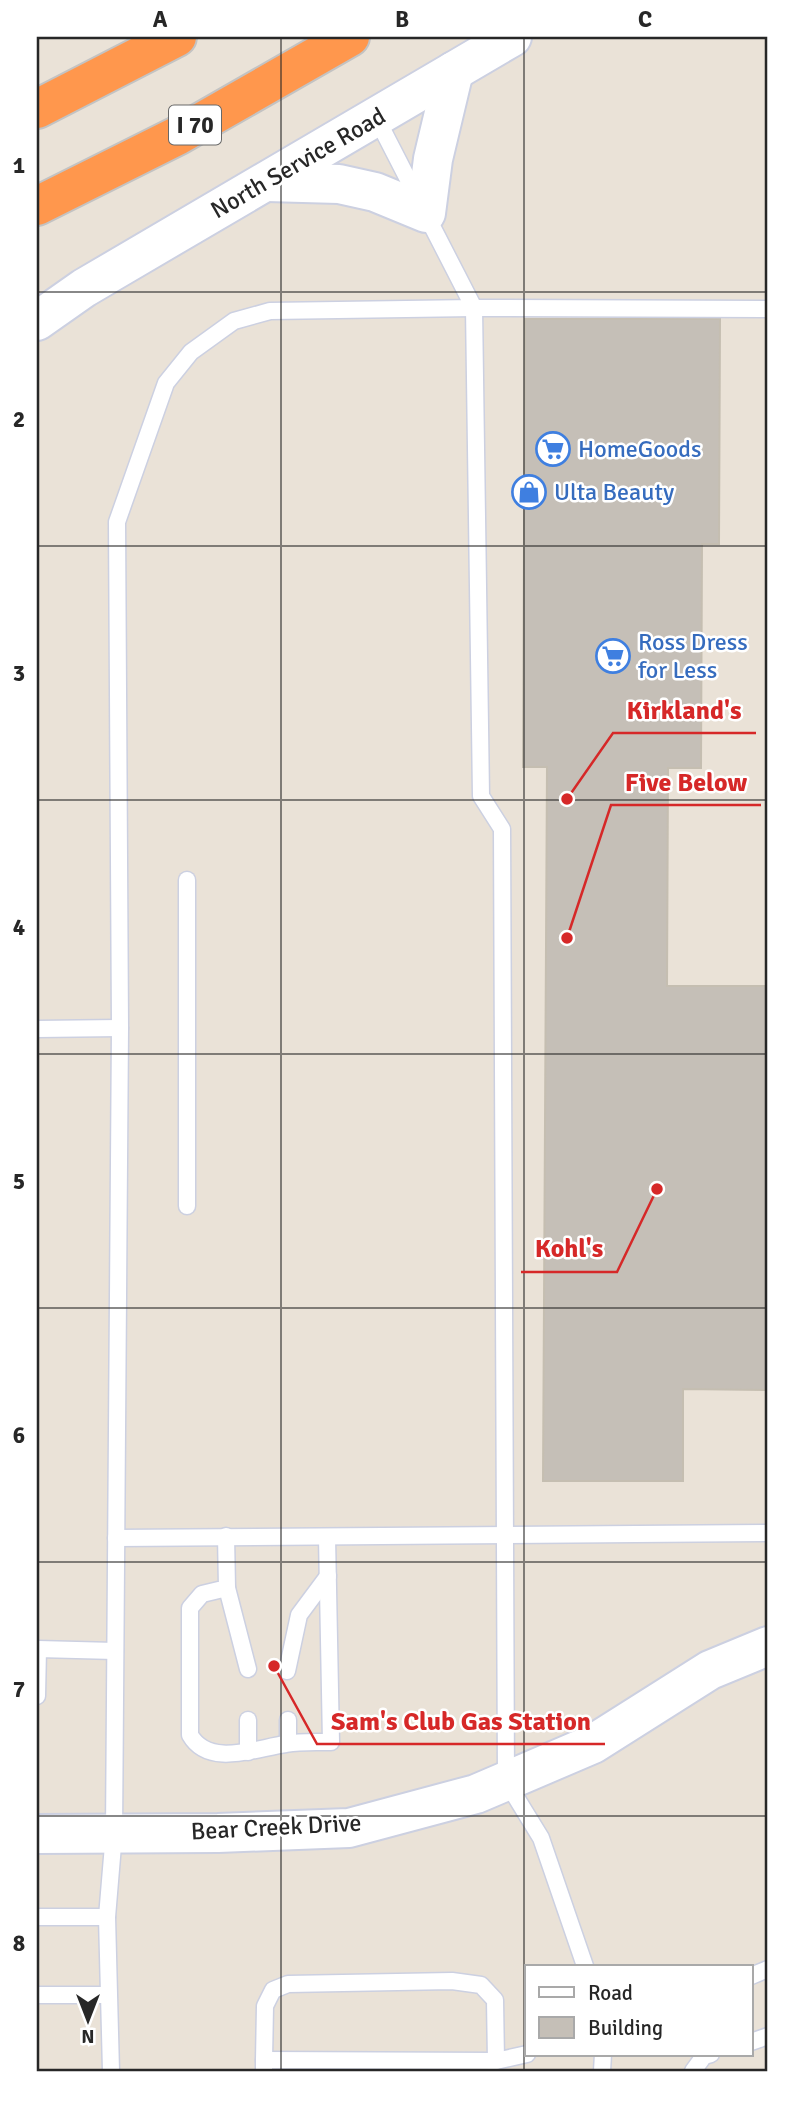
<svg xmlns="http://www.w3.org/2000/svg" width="805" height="2108" font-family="Signika,sans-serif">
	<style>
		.building { fill: #c5bfb7; stroke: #c5beb1; stroke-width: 2 }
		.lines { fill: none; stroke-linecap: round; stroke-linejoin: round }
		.lane-casing { stroke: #ccd0e1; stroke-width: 19 }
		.secondary-casing { stroke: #ccd0e1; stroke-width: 42 }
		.highway-casing { stroke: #c3c3c3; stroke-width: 42 }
		.lane { stroke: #fff; stroke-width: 16 }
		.secondary { stroke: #fff; stroke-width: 38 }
		.highway { stroke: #ff974d; stroke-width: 38 }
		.grid { fill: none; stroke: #272727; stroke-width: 2; stroke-opacity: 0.55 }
		.labels { text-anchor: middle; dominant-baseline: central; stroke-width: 5; stroke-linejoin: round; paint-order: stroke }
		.shield { fill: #fff; stroke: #686868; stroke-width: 2 }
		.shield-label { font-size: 23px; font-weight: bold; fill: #272727 }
		.street-label { font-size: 24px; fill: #272727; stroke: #fff }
		.shop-label { font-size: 24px; fill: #366cbe; stroke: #fff; text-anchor: start }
		.leader { fill: none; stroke: #d62828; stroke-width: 2.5 }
		.callout-dot { fill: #d62828; stroke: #fff; stroke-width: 2.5 }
		.callout-label { font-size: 26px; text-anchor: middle; font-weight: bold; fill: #d62828; stroke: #fff; stroke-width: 5; stroke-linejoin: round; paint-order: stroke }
		.neatline { fill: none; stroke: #272727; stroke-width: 2.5 }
		.grid-label { font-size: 23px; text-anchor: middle; font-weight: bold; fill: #272727 }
	</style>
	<rect width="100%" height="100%" fill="#eae2d7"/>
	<polygon class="building" points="525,319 720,319 719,544 702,544 701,768 668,768 667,986 768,986 768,1390 683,1389 683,1481 543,1481 547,767 523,767"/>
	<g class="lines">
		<g class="lane-casing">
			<g id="lane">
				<polyline points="187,880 187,1206"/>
				<polyline points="37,1029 120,1028"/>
				<path d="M226,1536L227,1588L202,1594L190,1608V1735C209,1768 256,1748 286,1744C301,1741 316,1742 331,1742L327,1537"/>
				<polyline points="116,1538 768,1533"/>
				<polyline points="227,1588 248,1669"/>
				<polyline points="287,1671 299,1615 328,1576"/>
				<polyline points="37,1696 38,1649 115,1651"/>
				<polyline points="288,1720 288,1743"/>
				<polyline points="248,1752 248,1720"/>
				<polyline points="37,1917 107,1917 114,1833 120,1028 117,522 166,383 191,352 234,321 270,311 474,308 376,117"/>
				<polyline points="107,1917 111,2071"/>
				<polyline points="585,1966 541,1838 506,1781 502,829 481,796 474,308 768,309"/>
				<polyline points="751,1976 768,1969"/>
				<polyline points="37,1995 108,1995"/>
				<polyline points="751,2042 768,2036"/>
				<polyline points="264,2060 265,2006 273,1990 288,1984 452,1981 481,1985 495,2000 496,2061"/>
				<polyline points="264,2071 264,2060 496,2061 527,2054"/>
				<polyline points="602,2071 603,2054"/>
				<polyline points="693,2071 704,2056 711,2054"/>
			</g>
		</g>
		<g class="secondary-casing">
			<g id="secondary">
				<polyline points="267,182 339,184 375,192 426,213 433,159 454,71"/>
				<polyline points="37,321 84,288 512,37"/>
				<polyline points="37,1834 218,1833 349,1828 476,1794 593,1744 710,1670 768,1646"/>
			</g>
		</g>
		<g class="highway-casing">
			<g id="highway">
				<polyline points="37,109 177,37"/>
				<polyline points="37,206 177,136 350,37"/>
			</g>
		</g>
		<use href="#lane" class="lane"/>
		<use href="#secondary" class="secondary"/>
		<use href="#highway" class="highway"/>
	</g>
	<path class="grid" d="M281,37V2071M524,37V2071M37,292H768M37,546H768M37,800H768M37,1054H768M37,1308H768M37,1562H768M37,1816H768"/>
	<defs>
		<g id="supermarket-ring" transform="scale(1.75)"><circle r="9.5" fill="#fff" stroke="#3f7fe0" stroke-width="1.5"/><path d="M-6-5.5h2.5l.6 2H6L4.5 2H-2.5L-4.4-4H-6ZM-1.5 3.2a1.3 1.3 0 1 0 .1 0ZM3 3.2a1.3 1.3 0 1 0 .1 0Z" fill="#3f7fe0"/></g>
		<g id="shop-ring" transform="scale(1.75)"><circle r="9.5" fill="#fff" stroke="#3f7fe0" stroke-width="1.5"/><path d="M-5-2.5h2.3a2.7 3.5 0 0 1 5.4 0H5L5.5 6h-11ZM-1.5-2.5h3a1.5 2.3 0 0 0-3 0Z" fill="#3f7fe0"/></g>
	</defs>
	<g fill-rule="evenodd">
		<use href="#supermarket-ring" x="553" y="449"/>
		<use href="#shop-ring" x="529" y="492"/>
		<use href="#supermarket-ring" x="613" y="656"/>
	</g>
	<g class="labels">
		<rect class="shield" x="169" y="105.5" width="52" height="39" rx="5"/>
		<g class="shield-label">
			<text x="195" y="125">I 70</text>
		</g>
		<g class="street-label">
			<text transform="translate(298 163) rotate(-30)">North Service Road</text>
			<text transform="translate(276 1827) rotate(-3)">Bear Creek Drive</text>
		</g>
		<g class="shop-label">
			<text x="578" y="449">HomeGoods</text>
			<text x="554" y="492">Ulta Beauty</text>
			<text x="638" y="642">Ross Dress<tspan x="638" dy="28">for Less</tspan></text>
		</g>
	</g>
	<path class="leader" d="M567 799L613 733H756M567 938L611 805H761M657 1189L617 1272H521M274 1666L317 1744H605"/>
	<g class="callout-dot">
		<circle cx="567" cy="799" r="7"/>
		<circle cx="567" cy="938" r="7"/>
		<circle cx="657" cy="1189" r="7"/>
		<circle cx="274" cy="1666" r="7"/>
	</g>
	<g class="callout-label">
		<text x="684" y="719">Kirkland's</text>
		<text x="686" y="791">Five Below</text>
		<text x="569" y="1257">Kohl's</text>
		<text x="461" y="1730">Sam's Club Gas Station</text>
	</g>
	<rect width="805" height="2108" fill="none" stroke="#ffffff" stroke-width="77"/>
	<rect x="525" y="1965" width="228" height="91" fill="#ffffff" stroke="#a9a9a9" stroke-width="2"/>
	<rect x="539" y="1987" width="35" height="10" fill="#ffffff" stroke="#a9a9a9" stroke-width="2"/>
	<text x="588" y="2000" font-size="21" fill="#272727">Road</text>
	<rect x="539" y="2017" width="35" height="21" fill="#c5bfb7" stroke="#a9a9a9" stroke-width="2"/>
	<text x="588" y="2035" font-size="21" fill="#272727">Building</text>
	<g transform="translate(88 2020) rotate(180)" stroke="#ffffff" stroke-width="5" paint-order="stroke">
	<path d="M0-5L12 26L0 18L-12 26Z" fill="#272727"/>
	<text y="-10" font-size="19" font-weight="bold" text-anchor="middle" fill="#272727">N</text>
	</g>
	<rect x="38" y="38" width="728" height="2032" class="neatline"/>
	<g class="grid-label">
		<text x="160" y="27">A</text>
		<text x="402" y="27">B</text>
		<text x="645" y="27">C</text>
		<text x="19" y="173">1</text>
		<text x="19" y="427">2</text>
		<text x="19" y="681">3</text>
		<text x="19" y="935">4</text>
		<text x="19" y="1189">5</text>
		<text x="19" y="1443">6</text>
		<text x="19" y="1697">7</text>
		<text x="19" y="1951">8</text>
	</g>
</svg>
